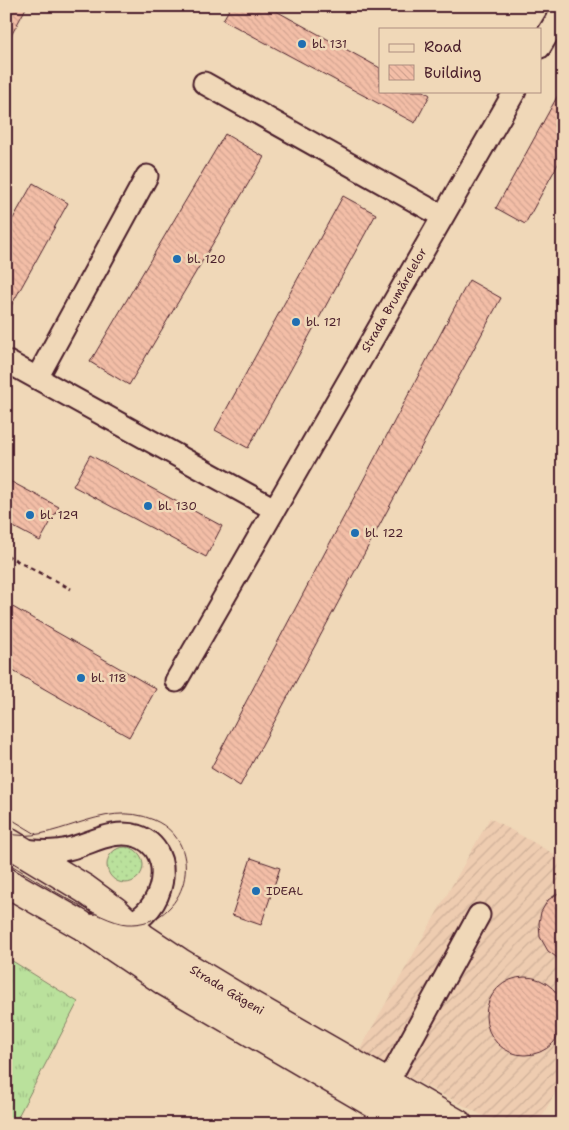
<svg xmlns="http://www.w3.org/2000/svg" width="569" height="1130" font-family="'Shantell Sans',sans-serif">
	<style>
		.industrial { fill: url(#industrial-furrows) }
		.grass { fill: url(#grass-tufts); stroke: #828064 }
		.park { fill: url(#park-dots); stroke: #828064 }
		.building { fill: url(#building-back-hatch); stroke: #4a1f2b }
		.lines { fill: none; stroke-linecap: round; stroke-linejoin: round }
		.minor-casing { stroke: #4a1f2b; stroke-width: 25 }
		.major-casing { stroke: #4a1f2b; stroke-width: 31 }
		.path { stroke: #4a1f2b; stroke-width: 3; stroke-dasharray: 5 4; stroke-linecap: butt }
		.minor { stroke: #f0d8b8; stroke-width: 21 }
		.major { stroke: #f0d8b8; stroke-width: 28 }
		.tram { stroke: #4a1f2b; stroke-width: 1 }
		.poi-dot { fill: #1f6fb2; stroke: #f0d8b8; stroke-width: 2 }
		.labels { text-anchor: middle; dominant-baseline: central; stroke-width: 5; stroke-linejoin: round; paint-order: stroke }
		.poi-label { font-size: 12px; fill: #4a1f2b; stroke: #f0d8b8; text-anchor: start }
		.street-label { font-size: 12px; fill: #4a1f2b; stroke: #f0d8b8 }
	</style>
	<defs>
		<pattern id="industrial-furrows" width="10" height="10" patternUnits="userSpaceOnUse" patternTransform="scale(1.25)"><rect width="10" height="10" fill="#eeccb0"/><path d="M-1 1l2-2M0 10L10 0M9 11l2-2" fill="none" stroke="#ceaf98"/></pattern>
		<pattern id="grass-tufts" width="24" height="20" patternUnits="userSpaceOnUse" patternTransform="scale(1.25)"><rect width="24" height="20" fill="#bae19c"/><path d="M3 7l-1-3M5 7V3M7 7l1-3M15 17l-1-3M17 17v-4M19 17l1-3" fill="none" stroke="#a1c187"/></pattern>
		<pattern id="park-dots" width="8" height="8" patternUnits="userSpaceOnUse" patternTransform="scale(1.25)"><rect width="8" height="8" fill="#bae19c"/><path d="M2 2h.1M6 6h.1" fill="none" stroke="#a1c187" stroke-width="1.8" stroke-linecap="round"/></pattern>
		<pattern id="building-back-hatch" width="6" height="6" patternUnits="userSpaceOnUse" patternTransform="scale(1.25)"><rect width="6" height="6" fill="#f3bea7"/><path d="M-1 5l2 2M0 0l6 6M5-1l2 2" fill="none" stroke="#d2a390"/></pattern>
	</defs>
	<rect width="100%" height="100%" fill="#f0d8b8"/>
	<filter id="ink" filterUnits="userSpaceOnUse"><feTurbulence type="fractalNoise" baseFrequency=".02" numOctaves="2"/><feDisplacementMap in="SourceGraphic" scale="10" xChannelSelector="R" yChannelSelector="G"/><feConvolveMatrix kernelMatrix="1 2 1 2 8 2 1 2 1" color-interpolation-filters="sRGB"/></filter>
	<g filter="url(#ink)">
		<polygon class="industrial" points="490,818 563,859 563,1078 538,1124 499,1124 359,1051"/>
		<polygon class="grass" points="6,957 78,1002 14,1124 6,1124"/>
		<circle class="park" cx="125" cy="865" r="18"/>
		<g class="building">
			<polygon points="6,6 27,6 6,45"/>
			<polygon points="231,6 267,6 380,68 380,91 424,91 430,95 415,123 223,20"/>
			<polygon points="563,86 563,155 525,224 496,208"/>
			<polygon points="225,134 264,157 129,385 90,362"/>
			<polygon points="33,183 68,203 6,315 6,231"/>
			<polygon points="343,196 376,214 248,448 215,430"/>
			<polygon points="469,280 501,298 240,786 211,768"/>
			<polygon points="90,455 222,526 206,557 73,486"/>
			<polygon points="6,479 59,507 40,541 6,523"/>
			<polygon points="11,606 156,689 129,737 6,667 6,615"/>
			<polygon points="251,858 280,868 261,925 232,915"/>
			<polygon points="563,890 563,962 548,951 540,937 539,923 541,912 548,900"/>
			<circle cx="525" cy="1016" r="39"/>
		</g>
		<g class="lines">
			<g class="minor-casing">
				<g id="minor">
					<polyline points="540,47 563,9"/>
					<polyline points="204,83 442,216"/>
					<polyline points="6,361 274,509"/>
					<polyline points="37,378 147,176"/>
					<polyline points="176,681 515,91"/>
					<path d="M22,850C35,851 50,853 63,850C88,846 111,828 137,836C179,850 164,915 126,924C113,927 95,925 81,925"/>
					<polyline points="387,1084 479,915"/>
				</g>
			</g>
			<g class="major-casing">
				<g id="major">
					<polyline points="6,841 85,889 115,911 143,938 179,962 242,1000 458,1124"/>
					<polyline points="6,882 81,925 164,981 409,1124"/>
				</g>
			</g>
			<polyline class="path" points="6,555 71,589"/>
			<use href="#minor" class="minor"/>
			<use href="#major" class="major"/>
			<g class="tram">
				<polyline points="6,816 36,834"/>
				<path d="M6,833C53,847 102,797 154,820C208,843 188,927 127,924C102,923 32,877 6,862"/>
			</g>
		</g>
	</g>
	<g class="poi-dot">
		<circle cx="302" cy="44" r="5"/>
		<circle cx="177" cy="259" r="5"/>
		<circle cx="296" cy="322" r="5"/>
		<circle cx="148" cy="506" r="5"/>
		<circle cx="30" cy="515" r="5"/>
		<circle cx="355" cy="533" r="5"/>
		<circle cx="81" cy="678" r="5"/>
		<circle cx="256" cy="891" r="5"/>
	</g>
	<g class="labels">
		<g class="poi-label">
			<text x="312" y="44">bl. 131</text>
			<text x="187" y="259">bl. 120</text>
			<text x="306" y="322">bl. 121</text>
			<text x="158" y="506">bl. 130</text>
			<text x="40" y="515">bl. 129</text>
			<text x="365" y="533">bl. 122</text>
			<text x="91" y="678">bl. 118</text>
			<text x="266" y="891">IDEAL</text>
		</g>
		<g class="street-label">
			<text transform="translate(394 300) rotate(-60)">Strada Brumărelelor</text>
			<text transform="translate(227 990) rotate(31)">Strada Găgeni</text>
		</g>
	</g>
	<rect width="569" height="1130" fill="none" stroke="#f0d8b8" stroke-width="25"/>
	<rect x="12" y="12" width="544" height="1105" fill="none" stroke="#4a1f2b" stroke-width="2" filter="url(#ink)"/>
	<rect x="379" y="28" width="162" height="65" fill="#f0d8b8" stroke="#ae8e80"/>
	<rect x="389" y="44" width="25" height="8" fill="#f0d8b8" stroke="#ae8e80"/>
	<text x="424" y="52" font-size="15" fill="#4a1f2b">Road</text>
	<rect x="389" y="65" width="25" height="15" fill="url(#building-back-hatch)" stroke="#ae8e80"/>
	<text x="424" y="78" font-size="15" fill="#4a1f2b">Building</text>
</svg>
